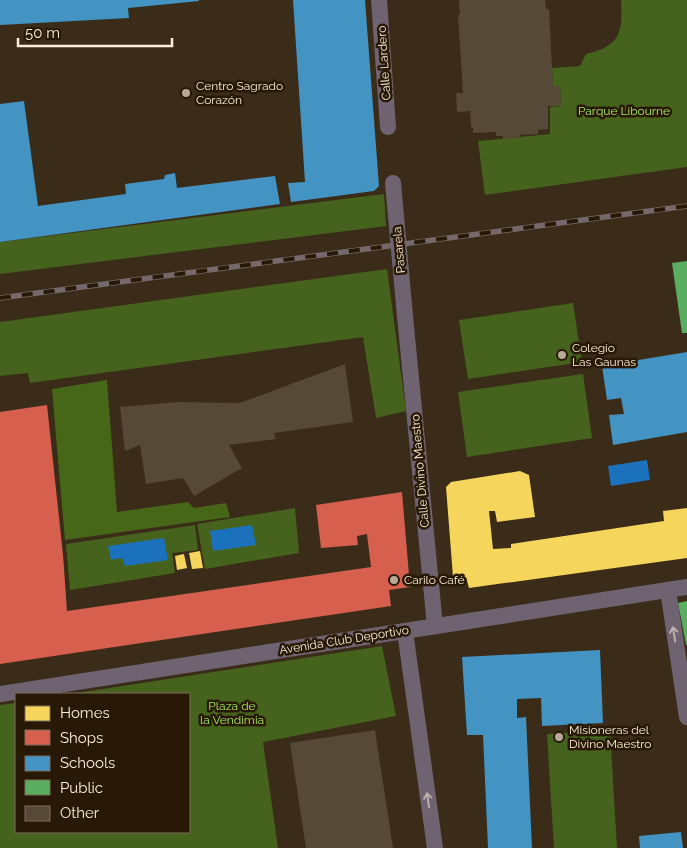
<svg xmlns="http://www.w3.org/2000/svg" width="687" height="848" font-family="Raleway,sans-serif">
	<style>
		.green { fill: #45631c }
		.forest { fill: #476718 }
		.water { fill: #1c71bc }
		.homes { fill: #f6d55c }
		.shops { fill: #d6604d }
		.schools { fill: #4393c3 }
		.public { fill: #5aae61 }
		.building { fill: #564937 }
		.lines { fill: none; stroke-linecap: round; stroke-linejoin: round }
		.street { stroke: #706371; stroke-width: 16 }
		.rail-casing { stroke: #76696b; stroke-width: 5.5 }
		.rail { stroke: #271906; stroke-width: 4; stroke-dasharray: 11; stroke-linecap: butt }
		.street-bridge { stroke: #706371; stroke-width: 16 }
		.oneway { stroke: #beafab }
		.poi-dot { fill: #b9a996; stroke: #271906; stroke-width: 2 }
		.labels { text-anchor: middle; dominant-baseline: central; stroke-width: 5; stroke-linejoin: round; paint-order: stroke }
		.street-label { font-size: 12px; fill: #fdedda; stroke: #271906 }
		.poi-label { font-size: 12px; fill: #fdedda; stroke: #271906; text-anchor: start }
		.park-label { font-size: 12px; fill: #a6ea5f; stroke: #271906 }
	</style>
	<rect width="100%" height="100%" fill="#3a2c19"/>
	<g class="green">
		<path d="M621,0H687V167L485,195L478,141L550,134V107L561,106L560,87H553L552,68L580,66L586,54C620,46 623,33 621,0Z"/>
		<polygon points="384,194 386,226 0,274 0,242"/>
		<polygon points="387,269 406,411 376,418 363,337 30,383 28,373 0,376 0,322"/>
		<polygon points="573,303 582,362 468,379 459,320"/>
		<polygon points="583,374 592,438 467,457 458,392"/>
		<polygon points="295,508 299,553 205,569 197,524"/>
		<polygon points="195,525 198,550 172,553 175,573 70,590 66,544"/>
		<polygon points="382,646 396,716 263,742 278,848 0,848 0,705 16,703 16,832 189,832 189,694 70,694"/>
		<polygon points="610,730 617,848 554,848 547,734"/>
	</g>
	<polygon class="forest" points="107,380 117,512 188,502 194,508 226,503 230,517 65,540 52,389"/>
	<g class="water">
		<polygon points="647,460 650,480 611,486 608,466"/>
		<polygon points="252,525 256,545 213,551 210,531"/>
		<polygon points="164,538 168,560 125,566 122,558 111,560 108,546"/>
	</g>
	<g class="homes">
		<polygon points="520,471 529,475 535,517 497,522 495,511 489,511 493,549 511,548 511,544 664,521 663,511 687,508 687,558 469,588 466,577 453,577 446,487 451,482"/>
		<polygon points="200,551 203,568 192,569 189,553"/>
		<polygon points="184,554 187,568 177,570 175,556"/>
	</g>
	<polygon class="shops" points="47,405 63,555 67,611 371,567 367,534 357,536 358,545 321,548 316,505 402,492 410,587 389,590 391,606 0,664 0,412"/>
	<g class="schools">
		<polygon points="0,0 199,0 199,1 128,8 129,18 0,25"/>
		<polygon points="293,0 365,0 379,186 374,191 291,202 288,183 305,182"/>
		<polygon points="24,101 38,206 126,194 125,184 164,179 165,175 175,173 177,188 275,176 280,204 0,242 0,104"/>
		<polygon points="687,352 687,432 613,445 609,415 624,414 621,398 607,400 602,366"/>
		<polygon points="600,650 603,723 542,726 541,698 517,699 517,718 526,717 532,848 488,848 483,735 467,735 462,657"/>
		<polygon points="681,832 683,848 640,848 639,836"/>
	</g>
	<g class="public">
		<polygon points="687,261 687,333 682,333 672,263"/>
		<polygon points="687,601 687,645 686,645 678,603"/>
	</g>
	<g class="building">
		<polygon points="459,0 545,0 546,9 549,9 553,87 560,86 561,106 548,106 548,129 538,130 538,134 519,135 519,138 503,139 503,136 496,136 496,132 473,133 473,127 471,127 470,111 457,112 456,93 463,93 458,15 460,14"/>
		<polygon points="345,364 353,422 274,433 276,439 229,445 242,468 194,496 183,478 146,484 140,445 125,451 120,407 178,402 240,403"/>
		<polygon points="375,730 393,848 306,848 290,743"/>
	</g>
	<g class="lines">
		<g class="street">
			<polyline points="379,0 388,127"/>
			<polyline points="405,316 435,626"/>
			<polyline points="668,590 687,717"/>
			<polyline points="405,631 435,848"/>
			<polyline points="0,694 687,587"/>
		</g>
		<g class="rail-casing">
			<polyline id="rail" points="0,298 687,206"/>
		</g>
		<use href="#rail" class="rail"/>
		<polyline class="street-bridge" points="393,183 405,316"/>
	</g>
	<defs><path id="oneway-shaft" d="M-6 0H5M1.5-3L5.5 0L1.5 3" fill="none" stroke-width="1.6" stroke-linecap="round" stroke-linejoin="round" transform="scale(1.25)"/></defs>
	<g class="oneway">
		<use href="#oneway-shaft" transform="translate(674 634) rotate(-99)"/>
		<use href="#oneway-shaft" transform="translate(428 800) rotate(-98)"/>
	</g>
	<g class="poi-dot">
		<circle cx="186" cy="93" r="5"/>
		<circle cx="562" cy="355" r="5"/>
		<circle cx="394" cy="580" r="5"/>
		<circle cx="559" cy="737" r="5"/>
	</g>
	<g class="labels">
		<g class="street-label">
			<text transform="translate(384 63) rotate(-94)">Calle Lardero</text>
			<text transform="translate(399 250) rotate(-95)">Pasarela</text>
			<text transform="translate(420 471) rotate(-95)">Calle Divino Maestro</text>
			<text transform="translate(344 640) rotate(-9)">Avenida Club Deportivo</text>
		</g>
		<g class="poi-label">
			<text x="196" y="86">Centro Sagrado<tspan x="196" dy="14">Corazón</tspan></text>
			<text x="572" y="348">Colegio<tspan x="572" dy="14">Las Gaunas</tspan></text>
			<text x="404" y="580">Carilo Café</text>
			<text x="569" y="730">Misioneras del<tspan x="569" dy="14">Divino Maestro</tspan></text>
		</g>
		<g class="park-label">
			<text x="624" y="111">Parque Libourne</text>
			<text x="232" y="706">Plaza de<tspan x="232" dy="14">la Vendimia</tspan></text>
		</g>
	</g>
	<rect x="15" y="693" width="175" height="140" fill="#271906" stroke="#7d6e5b"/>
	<rect x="25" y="706" width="25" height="15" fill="#f6d55c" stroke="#7d6e5b"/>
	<text x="60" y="718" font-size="15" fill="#fdedda">Homes</text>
	<rect x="25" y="730" width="25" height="15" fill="#d6604d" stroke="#7d6e5b"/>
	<text x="60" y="743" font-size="15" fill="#fdedda">Shops</text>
	<rect x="25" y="756" width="25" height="15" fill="#4393c3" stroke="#7d6e5b"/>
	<text x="60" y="768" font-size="15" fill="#fdedda">Schools</text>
	<rect x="25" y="780" width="25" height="15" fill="#5aae61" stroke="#7d6e5b"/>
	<text x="60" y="793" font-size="15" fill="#fdedda">Public</text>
	<rect x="25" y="806" width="25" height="15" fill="#564937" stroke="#7d6e5b"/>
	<text x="60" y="818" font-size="15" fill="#fdedda">Other</text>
	<path d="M18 38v8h154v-8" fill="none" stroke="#fdedda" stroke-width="2.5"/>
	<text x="25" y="38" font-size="15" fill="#fdedda" stroke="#271906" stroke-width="4" paint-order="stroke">50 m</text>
</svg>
